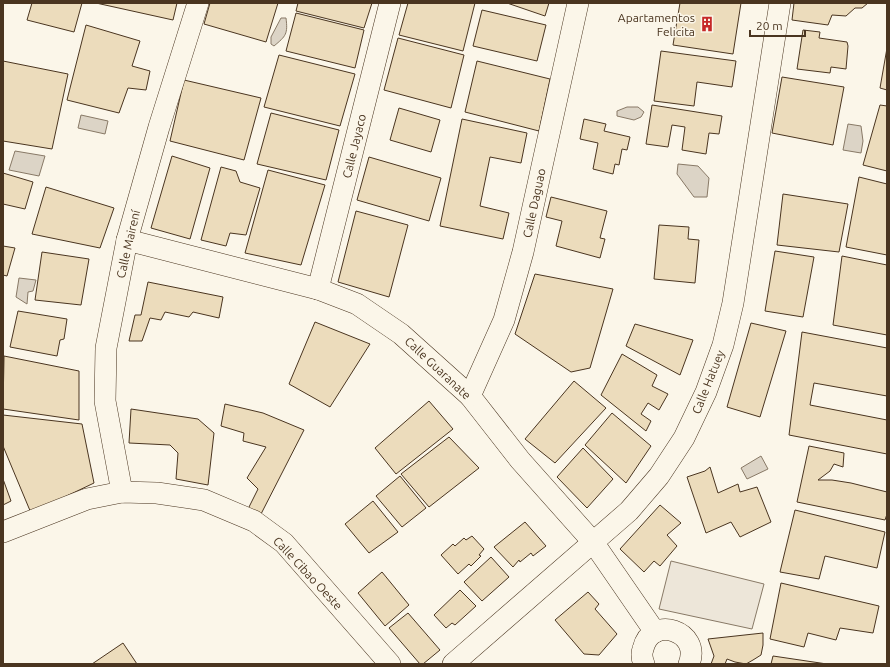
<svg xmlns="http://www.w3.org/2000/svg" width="890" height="667" font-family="Ubuntu,sans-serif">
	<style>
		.green { fill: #ede6d9; stroke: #887966 }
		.water { fill: #dcd4c6; stroke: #887966 }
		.building { fill: #ecdcbc; stroke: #4a3520 }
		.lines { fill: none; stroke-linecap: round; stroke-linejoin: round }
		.minor-casing { stroke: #4a3520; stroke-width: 22 }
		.minor { stroke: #fbf6e9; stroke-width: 21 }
		.labels { text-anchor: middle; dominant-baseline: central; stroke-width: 3; stroke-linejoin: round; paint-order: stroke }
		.poi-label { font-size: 12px; fill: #4a3520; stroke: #fbf6e9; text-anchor: end }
		.street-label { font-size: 12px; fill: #4a3520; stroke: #fbf6e9 }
	</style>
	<rect width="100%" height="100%" fill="#fbf6e9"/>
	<polygon class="green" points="671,561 764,584 752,629 659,609"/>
	<g class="water">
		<path d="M281,18H286C288,34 286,36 274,46L271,44V37Z"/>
		<polygon points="627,107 638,107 644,112 641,117 634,120 617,116 617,111"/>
		<polygon points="81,115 108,121 105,134 78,128"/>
		<polygon points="848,124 861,126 863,141 861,153 843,150"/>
		<polygon points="15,151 45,156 39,176 9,170"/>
		<polygon points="678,164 698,166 709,178 707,197 694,197 677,174"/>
		<polygon points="19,278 36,280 33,291 28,292 27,304 16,297"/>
		<polygon points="761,456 768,469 747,479 741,468"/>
	</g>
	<g class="building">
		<polygon points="32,3 82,3 74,32 27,20"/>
		<polygon points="96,3 177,3 173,20"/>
		<polygon points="210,3 278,3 266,42 204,24"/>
		<polygon points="298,3 372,3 364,28 296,11"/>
		<polygon points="408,3 475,3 463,51 399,35"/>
		<polygon points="507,3 549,3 545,16"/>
		<polygon points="680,3 741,3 733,54 673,45"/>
		<polygon points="794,3 868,3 862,8 855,8 846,16 832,15 828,25 792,20"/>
		<polygon points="482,10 546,25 537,61 473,46"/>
		<polygon points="296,13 364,30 355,68 286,51"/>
		<polygon points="86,25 140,41 132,66 150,71 146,90 128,88 119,113 67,100"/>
		<polygon points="803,30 820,32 819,38 847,42 848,46 846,69 831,67 830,73 797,69"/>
		<polygon points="398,38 464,55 451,108 384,90"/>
		<polygon points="887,48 887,90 880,88"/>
		<polygon points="661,51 736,61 732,87 697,82 694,106 654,101"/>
		<polygon points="279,55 355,74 340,126 264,107"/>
		<polygon points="3,61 68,74 52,149 3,141"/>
		<polygon points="477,61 550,79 539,131 465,112"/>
		<polygon points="782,77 844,87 833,145 772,133"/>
		<polygon points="184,80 261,98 244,160 170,141"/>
		<polygon points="652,105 722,116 719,134 709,133 706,154 682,150 685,127 672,125 668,147 646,144"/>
		<polygon points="880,105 887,106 887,171 863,165"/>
		<polygon points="399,108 440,120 431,152 390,140"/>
		<polygon points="271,113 339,130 326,180 257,164"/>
		<polygon points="462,119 527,133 521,163 490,157 480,206 509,213 503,239 440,226"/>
		<polygon points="584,119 606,124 604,131 630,137 627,150 622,149 619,165 615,164 613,174 593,169 598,143 580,139"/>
		<polygon points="172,156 210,168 190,239 151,228"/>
		<polygon points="369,157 441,178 429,221 357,200"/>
		<polygon points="221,167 236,171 240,182 260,188 246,235 230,233 226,246 201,240"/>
		<polygon points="268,170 325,185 301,265 245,253"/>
		<polygon points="3,173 33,182 25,209 3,204"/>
		<polygon points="859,177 887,184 887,255 846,247"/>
		<polygon points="46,187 114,208 100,248 32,234"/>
		<polygon points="783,194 848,204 839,252 777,245"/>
		<polygon points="551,197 607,211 600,238 605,239 600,258 556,246 562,221 546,217"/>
		<polygon points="356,211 408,225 389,297 338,282"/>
		<polygon points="659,225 689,227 688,239 699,240 695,283 654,279"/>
		<polygon points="3,246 15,248 7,276 3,275"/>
		<polygon points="775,251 814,257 803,317 765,311"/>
		<polygon points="42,252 89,259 81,305 35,300"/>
		<polygon points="842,256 887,265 887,335 833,325"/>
		<polygon points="535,274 613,289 590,368 571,372 515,334"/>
		<polygon points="148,282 223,297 219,318 193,312 189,317 165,312 161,320 150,318 142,341 129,341 135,315 141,315"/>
		<polygon points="18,311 67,319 64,339 60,340 57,356 10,347"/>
		<polygon points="315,322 370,344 330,407 289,384"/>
		<polygon points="751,323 786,331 760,417 727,407"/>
		<polygon points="635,324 693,340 680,375 626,346"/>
		<polygon points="802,332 887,348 887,396 814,383 810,405 887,420 887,454 789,435"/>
		<polygon points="622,354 657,375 652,386 668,394 659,410 648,403 641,414 651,421 646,431 601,395"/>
		<polygon points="4,356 79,371 79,420 3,409"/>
		<polygon points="574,381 606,408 555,463 525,439"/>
		<polygon points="429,401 453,429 396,474 375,448"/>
		<polygon points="225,404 263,413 304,430 261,514 247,511 258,489 247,478 266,447 243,441 244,433 221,426"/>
		<polygon points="131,409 198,419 214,433 208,485 176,479 178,453 170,445 129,443"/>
		<polygon points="612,413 651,446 626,483 585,445"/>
		<polygon points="3,415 82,424 94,483 31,513 3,446"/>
		<polygon points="449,437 479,468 429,507 401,474"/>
		<polygon points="809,446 844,453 843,467 834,464 830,471 818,480 832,480 851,483 887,492 887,514 885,520 797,502"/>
		<polygon points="583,448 613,479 587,508 557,477"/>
		<polygon points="710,467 718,493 738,484 740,492 757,487 771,522 740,537 731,522 706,533 687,477 705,471"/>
		<polygon points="400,476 426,508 402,527 376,496"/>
		<polygon points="3,479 11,501 3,505"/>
		<polygon points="373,501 398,532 369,553 345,524"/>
		<polygon points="660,505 681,523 667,535 677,546 660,566 654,561 644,572 620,549"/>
		<polygon points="795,510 885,532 877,568 825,556 819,579 780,572"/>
		<polygon points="525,522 546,546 533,556 531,553 520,562 519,560 513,567 494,547"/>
		<polygon points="472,536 484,549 479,555 481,556 471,566 469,564 458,574 441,555 453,544 455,546 464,538 466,540"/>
		<polygon points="491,557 509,577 482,601 464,582"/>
		<polygon points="382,572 409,605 385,626 358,593"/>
		<polygon points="781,583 879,606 873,633 840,628 836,640 808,633 804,647 770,639"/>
		<polygon points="460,590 476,606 455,625 452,623 446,628 434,615"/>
		<polygon points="588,592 599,604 595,609 617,634 599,655 584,654 555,620"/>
		<polygon points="408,613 440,650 423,664 420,664 389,628"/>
		<polygon points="763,633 763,645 761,655 753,660 746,664 735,662 727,659 725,664 711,664 714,656 708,639"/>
		<polygon points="123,643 137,664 92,664"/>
		<polygon points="773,656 827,664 771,664"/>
	</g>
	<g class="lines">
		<g class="minor-casing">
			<g id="minor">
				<polyline points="127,240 318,289 357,304 401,334 470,396 520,460 593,542 655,632"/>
				<polyline points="318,289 390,3"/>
				<polyline points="470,396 504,320 523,252 578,3"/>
				<polyline points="122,492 105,401 106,348 127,240 159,127 198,3"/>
				<polyline points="3,532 87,499 122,492 157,493 204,500 254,521 284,543 390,664"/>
				<polyline points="453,664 629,511 659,476 684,438 706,392 723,345 733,303 780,3"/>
				<path d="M644,664C642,659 641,654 643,649C651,614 702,631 689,664"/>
			</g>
		</g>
		<use href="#minor" class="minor"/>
	</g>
	<defs>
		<g id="building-bare" transform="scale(1.2)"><path d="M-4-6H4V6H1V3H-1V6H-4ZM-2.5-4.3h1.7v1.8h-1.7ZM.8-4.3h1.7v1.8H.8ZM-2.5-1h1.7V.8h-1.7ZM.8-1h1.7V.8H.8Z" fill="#c62828" stroke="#fbf6e9" stroke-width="2.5" paint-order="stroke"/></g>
	</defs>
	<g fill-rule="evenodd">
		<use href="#building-bare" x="707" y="24"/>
	</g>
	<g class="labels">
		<g class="poi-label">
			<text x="695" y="17">Apartamentos<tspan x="695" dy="14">Felicita</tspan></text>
		</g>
		<g class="street-label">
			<text transform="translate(354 146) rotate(-76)">Calle Jayaco</text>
			<text transform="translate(534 203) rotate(-78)">Calle Daguao</text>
			<text transform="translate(128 244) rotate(-77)">Calle Mairení</text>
			<text transform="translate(438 368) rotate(43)">Calle Guaranate</text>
			<text transform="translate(708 382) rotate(-68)">Calle Hatuey</text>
			<text transform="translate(308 573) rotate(47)">Calle Cibao Oeste</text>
		</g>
	</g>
	<rect width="890" height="667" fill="none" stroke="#4a3520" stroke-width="8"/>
	<path d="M750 30v6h55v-6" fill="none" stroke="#4a3520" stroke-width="2"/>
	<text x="756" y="30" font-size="12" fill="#4a3520" stroke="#fbf6e9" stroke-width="3" paint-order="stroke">20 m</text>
</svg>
